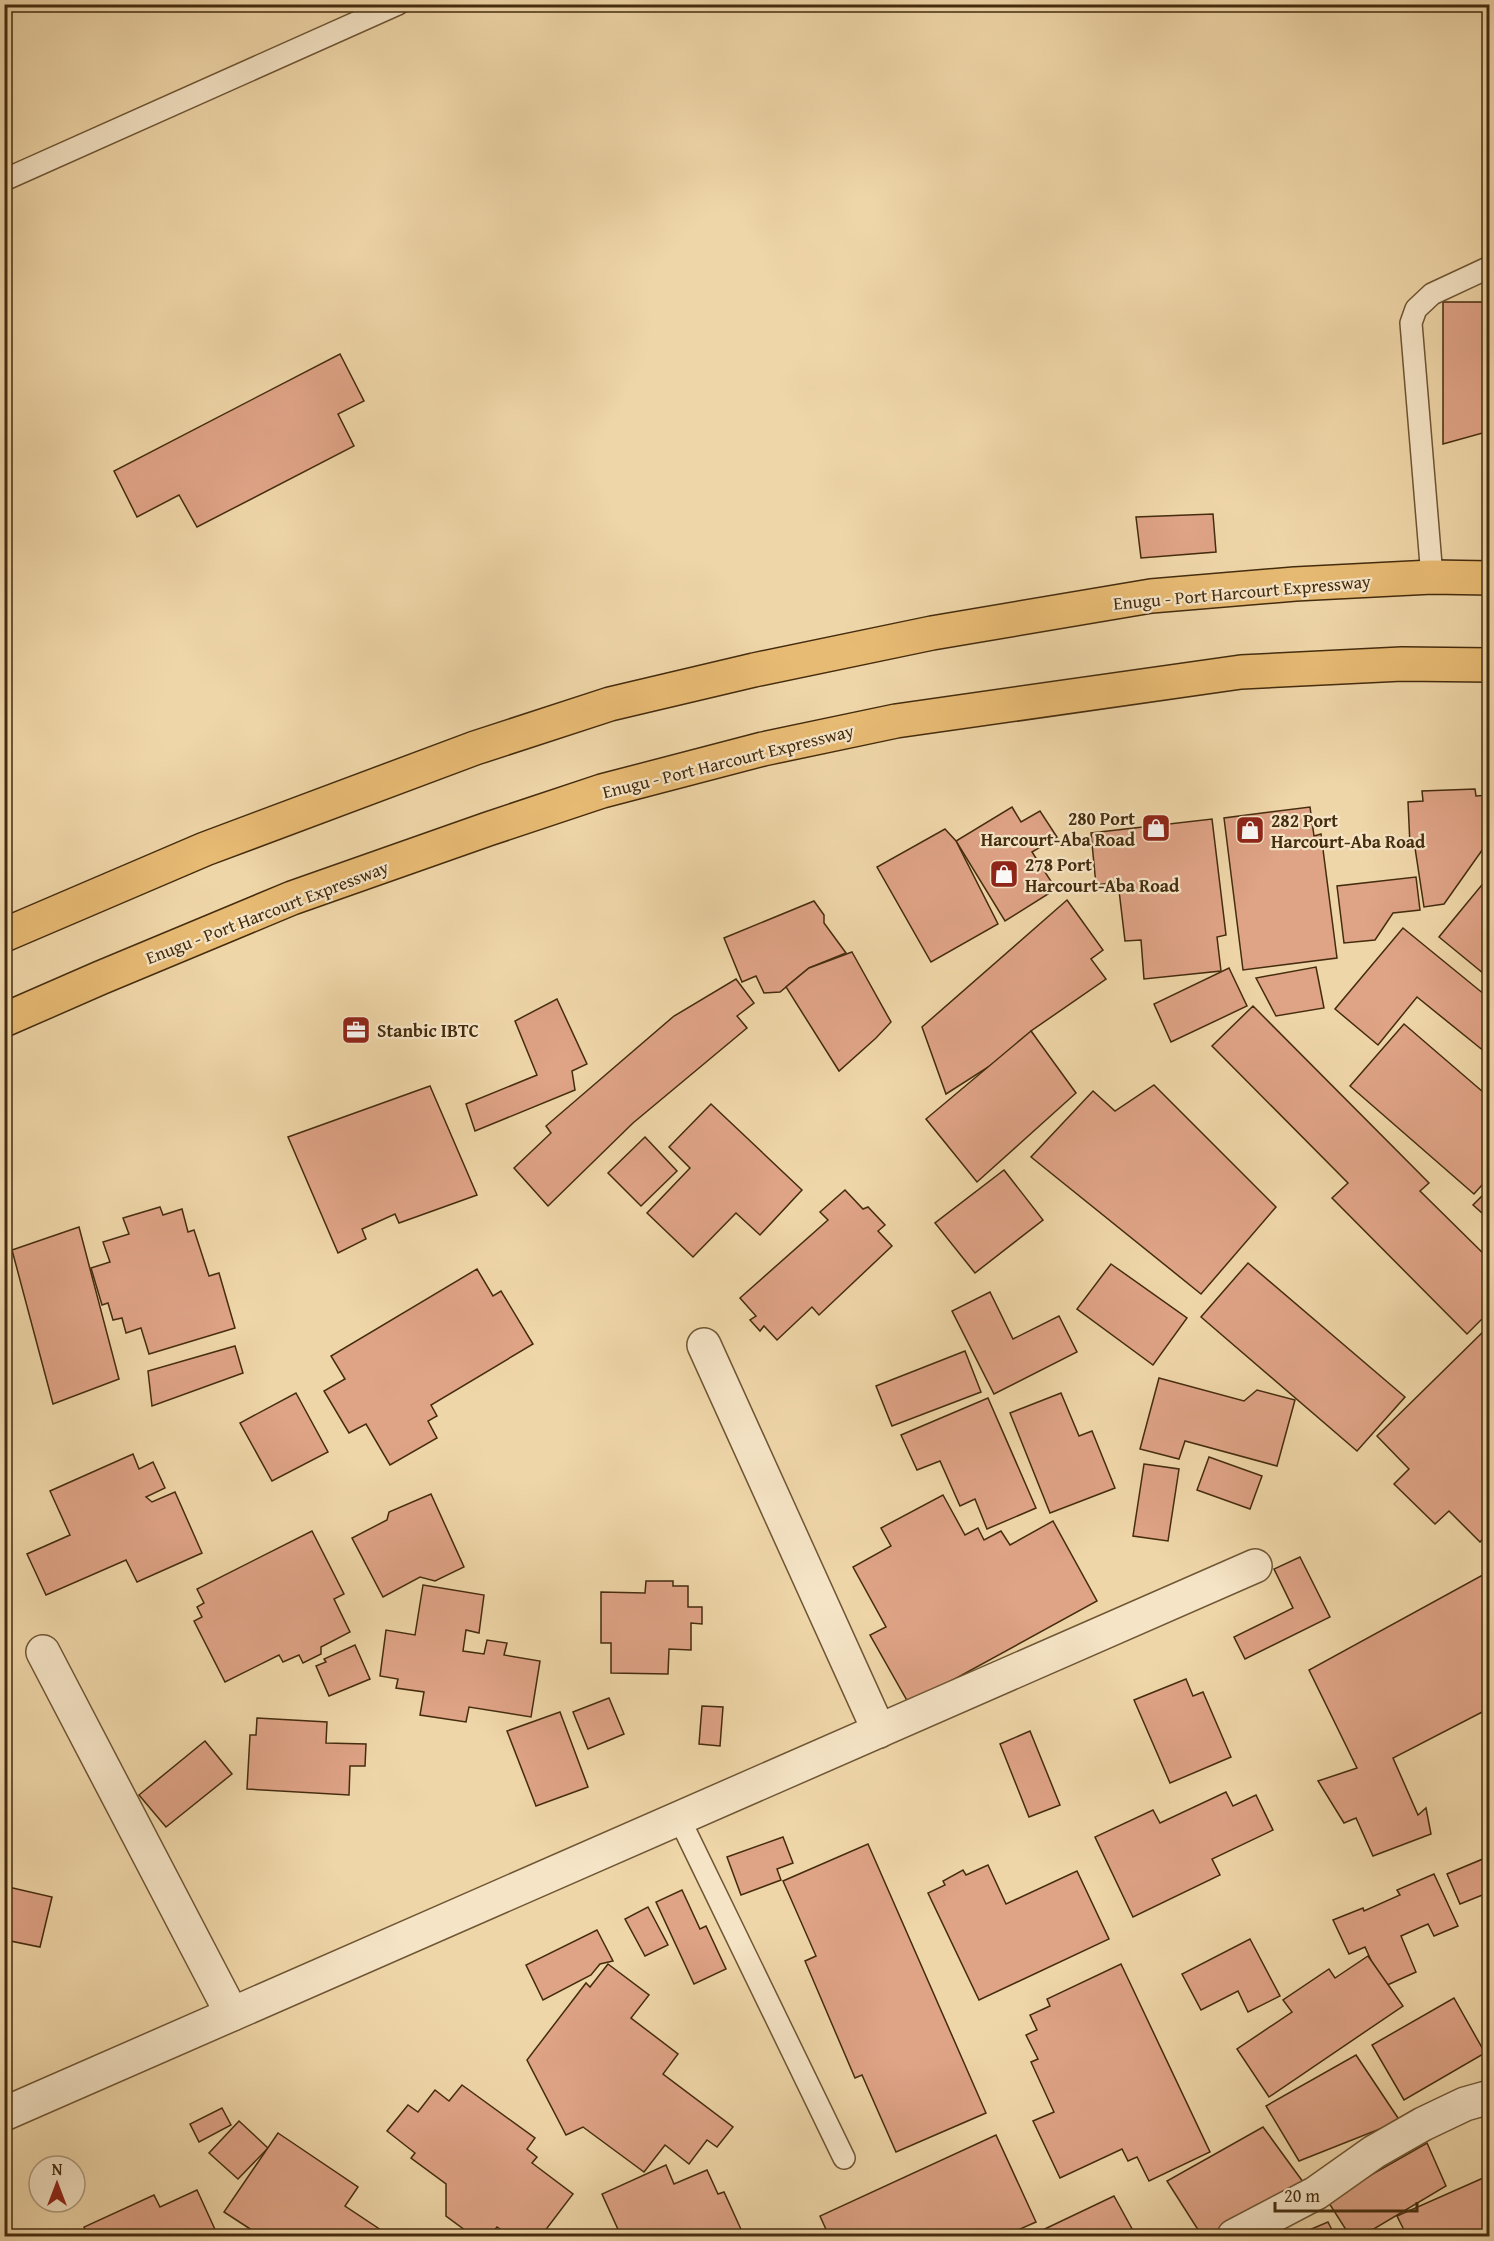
<svg xmlns="http://www.w3.org/2000/svg" width="1494" height="2241" font-family="'Gentium Book Plus',serif">
	<style>
		.building { fill: #dfa386; stroke: #442c0e; stroke-width: 1.5 }
		.lines { fill: none; stroke-linecap: round; stroke-linejoin: round }
		.lane-casing { stroke: #6f5634; stroke-width: 24 }
		.street-casing { stroke: #6f5634; stroke-width: 36 }
		.highway-casing { stroke: #442c0e; stroke-width: 36 }
		.lane { stroke: #f5e4c6; stroke-width: 21 }
		.street { stroke: #f5e4c6; stroke-width: 33 }
		.highway { stroke: #e8bb74; stroke-width: 33 }
		.labels { text-anchor: middle; dominant-baseline: central; stroke-width: 4.5; stroke-linejoin: round; paint-order: stroke }
		.street-label { font-size: 18px; fill: #442c0e; stroke: #f5e4c6 }
		.poi-label { font-size: 18px; font-weight: bold; fill: #442c0e; stroke: #f5e4c6; text-anchor: start }
	</style>
	<rect width="100%" height="100%" fill="#efd6a8"/>
	<filter id="stains"><feTurbulence type="fractalNoise" baseFrequency=".00333" numOctaves="4"/><feColorMatrix values="0 0 0 0 .2 0 0 0 0 .09 0 0 0 0 .02 0 0 0 .5 -.17"/></filter>
	<radialGradient id="worn" r=".72"><stop offset=".6" stop-color="#630" stop-opacity="0"/><stop offset="1" stop-color="#630" stop-opacity=".3"/></radialGradient>
	<g class="building">
		<polygon points="1443,302 1490,302 1490,431 1443,444"/>
		<polygon points="340,354 364,401 338,414 354,446 197,527 179,495 137,517 114,471"/>
		<polygon points="1213,514 1216,552 1141,558 1136,517"/>
		<polygon points="1475,789 1476,796 1490,795 1490,839 1444,904 1424,907 1415,848 1410,845 1408,802 1423,801 1422,791"/>
		<polygon points="1012,807 1021,822 1040,811 1057,837 1032,852 1056,889 1005,921 956,841"/>
		<polygon points="1310,807 1314,836 1321,834 1337,958 1243,970 1224,818"/>
		<polygon points="1212,819 1226,935 1217,937 1221,971 1144,979 1141,940 1125,941 1118,882 1096,885 1091,833"/>
		<polygon points="945,829 956,841 998,924 931,962 877,867"/>
		<polygon points="1490,875 1490,977 1489,978 1439,937"/>
		<polygon points="1416,877 1420,910 1393,913 1375,940 1344,943 1337,886"/>
		<polygon points="1067,900 1103,950 1091,959 1106,979 1031,1031 1035,1037 946,1094 922,1027"/>
		<polygon points="814,901 824,915 824,923 846,953 809,968 780,992 764,993 756,976 742,982 724,938"/>
		<polygon points="1403,928 1490,999 1490,1056 1417,997 1378,1045 1335,1009"/>
		<polygon points="852,952 891,1022 876,1038 839,1071 786,987 809,968"/>
		<polygon points="1316,967 1324,1008 1276,1016 1256,978"/>
		<polygon points="1229,968 1247,1006 1171,1042 1154,1004"/>
		<polygon points="736,979 754,1003 737,1016 747,1028 633,1123 548,1206 514,1168 551,1133 546,1126 674,1016"/>
		<polygon points="557,999 587,1064 572,1071 575,1090 475,1131 466,1104 537,1075 515,1021"/>
		<polygon points="1253,1006 1429,1183 1420,1191 1490,1260 1490,1311 1467,1334 1332,1198 1348,1183 1212,1046"/>
		<polygon points="1404,1024 1490,1098 1490,1176 1474,1194 1350,1086"/>
		<polygon points="1031,1031 1076,1093 977,1182 926,1119"/>
		<polygon points="1154,1085 1276,1207 1201,1294 1031,1157 1093,1091 1115,1111"/>
		<polygon points="430,1086 477,1195 399,1223 395,1214 362,1229 366,1239 338,1253 288,1137"/>
		<polygon points="711,1104 802,1190 760,1235 736,1213 693,1257 647,1213 690,1168 669,1147"/>
		<polygon points="645,1137 677,1171 641,1206 608,1173"/>
		<polygon points="1004,1170 1043,1220 975,1273 935,1223"/>
		<polygon points="1490,1188 1490,1220 1473,1205"/>
		<polygon points="845,1190 863,1209 868,1207 885,1225 878,1231 892,1246 819,1315 812,1307 777,1340 764,1326 760,1331 750,1320 756,1316 740,1298 828,1220 820,1212"/>
		<polygon points="160,1207 163,1215 182,1209 188,1232 194,1230 209,1276 219,1273 235,1328 149,1354 141,1328 126,1333 122,1318 113,1320 108,1303 102,1305 91,1268 110,1262 103,1242 129,1234 123,1218"/>
		<polygon points="79,1227 119,1379 53,1404 12,1250"/>
		<polygon points="1248,1263 1405,1397 1357,1451 1201,1317"/>
		<polygon points="1111,1264 1187,1318 1153,1365 1077,1309"/>
		<polygon points="477,1269 493,1296 501,1291 533,1344 431,1405 437,1416 428,1421 437,1438 390,1465 366,1424 349,1433 324,1391 345,1379 331,1356"/>
		<polygon points="990,1292 1013,1339 1059,1316 1077,1352 994,1394 952,1311"/>
		<polygon points="1490,1325 1490,1532 1480,1542 1449,1511 1435,1524 1394,1484 1409,1469 1377,1436"/>
		<polygon points="235,1346 243,1373 152,1406 148,1371"/>
		<polygon points="965,1351 981,1392 892,1426 876,1386"/>
		<polygon points="1159,1378 1244,1401 1257,1390 1295,1400 1277,1466 1185,1441 1179,1459 1140,1449"/>
		<polygon points="296,1393 328,1452 272,1481 240,1423"/>
		<polygon points="1061,1393 1079,1436 1092,1431 1115,1488 1050,1513 1010,1413"/>
		<polygon points="988,1398 1036,1508 987,1529 975,1499 960,1506 940,1461 917,1470 901,1435"/>
		<polygon points="133,1454 139,1469 153,1462 165,1488 146,1497 152,1502 175,1492 202,1553 137,1582 126,1560 46,1595 27,1554 70,1535 50,1491"/>
		<polygon points="1209,1457 1262,1476 1250,1509 1197,1490"/>
		<polygon points="1144,1464 1179,1469 1168,1541 1133,1536"/>
		<polygon points="431,1494 464,1567 435,1581 420,1577 383,1597 352,1538 387,1520 389,1512"/>
		<polygon points="943,1495 965,1535 978,1528 984,1540 1001,1531 1010,1545 1053,1521 1097,1601 909,1704 870,1635 886,1627 853,1567 891,1546 881,1528"/>
		<polygon points="312,1531 344,1594 334,1599 350,1632 321,1647 321,1654 303,1663 299,1655 283,1662 279,1655 225,1682 194,1621 202,1617 197,1607 204,1603 197,1589"/>
		<polygon points="1300,1557 1330,1617 1245,1659 1234,1637 1293,1608 1274,1569"/>
		<polygon points="1490,1571 1490,1708 1393,1758 1418,1815 1426,1808 1431,1834 1373,1856 1356,1818 1344,1823 1318,1781 1357,1768 1309,1670"/>
		<polygon points="646,1581 673,1581 673,1586 688,1586 688,1607 702,1607 702,1624 691,1623 691,1650 669,1649 668,1674 611,1673 611,1643 601,1643 601,1592 645,1593"/>
		<polygon points="423,1585 484,1595 479,1633 466,1630 463,1651 484,1654 487,1640 507,1643 504,1655 540,1661 531,1717 469,1707 466,1722 420,1715 424,1692 396,1688 398,1679 380,1676 386,1630 415,1635"/>
		<polygon points="355,1645 370,1679 329,1696 316,1666 326,1662 324,1659"/>
		<polygon points="1186,1679 1193,1696 1203,1692 1231,1757 1170,1783 1134,1700"/>
		<polygon points="609,1698 624,1734 588,1749 573,1712"/>
		<polygon points="702,1706 723,1707 720,1746 699,1744"/>
		<polygon points="560,1712 588,1787 536,1806 507,1731"/>
		<polygon points="257,1718 327,1722 326,1743 366,1744 365,1766 350,1766 349,1795 247,1789 250,1735 256,1735"/>
		<polygon points="1030,1731 1060,1805 1029,1817 1000,1744"/>
		<polygon points="205,1741 232,1774 166,1827 139,1795"/>
		<polygon points="1226,1792 1233,1806 1256,1795 1273,1830 1212,1859 1220,1875 1133,1917 1095,1837 1153,1810 1160,1823"/>
		<polygon points="783,1837 793,1863 777,1869 781,1880 741,1895 727,1857"/>
		<polygon points="868,1844 986,2113 896,2152 862,2075 855,2078 805,1961 816,1956 783,1881"/>
		<polygon points="1490,1856 1490,1892 1460,1904 1447,1874"/>
		<polygon points="988,1865 1006,1904 1077,1871 1109,1939 979,2000 928,1893 945,1885 943,1881 963,1870 966,1875"/>
		<polygon points="1434,1874 1458,1926 1434,1936 1428,1924 1401,1936 1416,1972 1383,1987 1365,1947 1349,1954 1333,1920 1363,1908 1364,1911 1400,1895 1397,1890"/>
		<polygon points="4,1886 52,1897 40,1947 10,1941 6,1957 4,1957"/>
		<polygon points="682,1890 700,1929 706,1926 726,1969 694,1984 656,1902"/>
		<polygon points="648,1907 668,1945 645,1956 625,1919"/>
		<polygon points="597,1930 613,1961 600,1964 591,1975 543,2000 526,1965"/>
		<polygon points="1250,1939 1280,1996 1248,2012 1238,1991 1201,2010 1182,1974"/>
		<polygon points="1368,1956 1403,2006 1269,2097 1237,2049 1292,2012 1283,2000 1329,1969 1335,1978"/>
		<polygon points="608,1964 649,1995 631,2018 678,2054 663,2074 733,2127 717,2147 707,2140 689,2164 665,2145 644,2172 583,2127 566,2135 527,2060 586,1983 590,1987"/>
		<polygon points="1121,1964 1210,2152 1149,2181 1137,2157 1128,2161 1122,2149 1060,2178 1033,2121 1054,2112 1031,2062 1038,2059 1026,2035 1037,2030 1030,2015 1050,2006 1047,1999"/>
		<polygon points="1454,1998 1485,2053 1404,2100 1372,2045"/>
		<polygon points="1356,2055 1400,2121 1299,2161 1266,2106"/>
		<polygon points="462,2085 535,2138 527,2149 537,2157 532,2163 573,2194 541,2236 510,2236 497,2227 490,2236 473,2236 446,2216 446,2184 411,2158 415,2153 387,2131 408,2105 418,2112 435,2090 449,2101"/>
		<polygon points="222,2108 231,2125 199,2142 190,2124"/>
		<polygon points="239,2121 268,2148 238,2179 209,2153"/>
		<polygon points="1263,2127 1306,2186 1207,2236 1202,2236 1167,2181"/>
		<polygon points="278,2133 358,2187 345,2206 390,2236 261,2236 224,2212"/>
		<polygon points="996,2135 1036,2222 1004,2236 829,2236 820,2216"/>
		<polygon points="1427,2143 1446,2186 1362,2236 1350,2236 1327,2200"/>
		<polygon points="666,2165 674,2184 707,2170 718,2194 724,2192 744,2236 621,2236 602,2194"/>
		<polygon points="1490,2175 1490,2236 1407,2236 1397,2216"/>
		<polygon points="197,2190 218,2236 88,2236 84,2227 154,2195 160,2207"/>
		<polygon points="1114,2196 1136,2236 1030,2236"/>
		<polygon points="1328,2222 1335,2236 1295,2236"/>
	</g>
	<g class="lines">
		<g class="lane-casing">
			<g id="lane">
				<polyline points="4,180 398,4"/>
				<polyline points="1432,577 1411,323 1416,309 1432,294 1490,267"/>
				<polyline points="679,1818 844,2158"/>
			</g>
		</g>
		<g class="street-casing">
			<g id="street">
				<polyline points="704,1345 879,1731"/>
				<polyline points="43,1652 232,2014"/>
				<polyline points="4,2114 1255,1566"/>
				<polyline points="1234,2236 1316,2193 1374,2152 1423,2124 1465,2104 1490,2097"/>
			</g>
		</g>
		<g class="highway-casing">
			<g id="highway">
				<polyline points="4,935 205,849 475,748 610,704 754,670 932,633 1151,596 1295,584 1432,577 1490,578"/>
				<polyline points="4,1020 100,978 292,898 488,829 602,791 763,749 896,721 1241,672 1402,664 1490,665"/>
			</g>
		</g>
		<use href="#lane" class="lane"/>
		<use href="#street" class="street"/>
		<use href="#highway" class="highway"/>
	</g>
	<defs>
		<g id="shop-square" transform="scale(1.5)"><rect x="-9" y="-9" width="18" height="18" rx="4" fill="#8f2418" stroke="#f5e4c6"/><path d="M-5-2.5h2.3a2.7 3.5 0 0 1 5.4 0H5L5.5 6h-11ZM-1.5-2.5h3a1.5 2.3 0 0 0-3 0Z" fill="#fff"/></g>
		<g id="office-square" transform="scale(1.5)"><rect x="-9" y="-9" width="18" height="18" rx="4" fill="#8f2418" stroke="#f5e4c6"/><path d="M-6-3h4V-5.5h4V-3h4V5H-6ZM-1-4.5V-3h2v-1.5ZM-6 0V1H6V0Z" fill="#fff"/></g>
	</defs>
	<g fill-rule="evenodd">
		<use href="#shop-square" x="1156" y="828"/>
		<use href="#shop-square" x="1250" y="830"/>
		<use href="#shop-square" x="1004" y="874"/>
		<use href="#office-square" x="356" y="1030"/>
	</g>
	<g class="labels">
		<g class="street-label">
			<text transform="translate(1242 592) rotate(-5)">Enugu - Port Harcourt Expressway</text>
			<text transform="translate(728 761) rotate(-14)">Enugu - Port Harcourt Expressway</text>
			<text transform="translate(267 912) rotate(-21)">Enugu - Port Harcourt Expressway</text>
		</g>
		<g class="poi-label">
			<text x="1135" y="818" text-anchor="end">280 Port<tspan x="1135" dy="21">Harcourt-Aba Road</tspan></text>
			<text x="1271" y="820">282 Port<tspan x="1271" dy="21">Harcourt-Aba Road</tspan></text>
			<text x="1025" y="864">278 Port<tspan x="1025" dy="21">Harcourt-Aba Road</tspan></text>
			<text x="377" y="1030">Stanbic IBTC</text>
		</g>
	</g>
	<rect width="1494" height="2241" fill="none" stroke="#efd6a8" stroke-width="24"/>
	<rect x="6" y="6" width="1482" height="2229" fill="none" stroke="#442c0e" stroke-width="3"/>
	<rect x="12" y="12" width="1470" height="2217" fill="none" stroke="#442c0e" stroke-width="1.5"/>
	<g transform="translate(57 2184)"><circle r="28" fill="#f5e4c6" stroke="#ae9a7c" stroke-width="1.5"/>
	<path d="M0-4.5L10 22L0 15L-10 22Z" fill="#8f2418"/>
	<text y="-9" font-size="16" font-weight="bold" text-anchor="middle" fill="#442c0e">N</text>
	</g>
	<path d="M1275 2202v9h142v-9" fill="none" stroke="#442c0e" stroke-width="3"/>
	<text x="1284" y="2202" font-size="18" fill="#442c0e" stroke="#f5e4c6" stroke-width="4.5" paint-order="stroke">20 m</text>
	<rect width="100%" height="100%" filter="url(#stains)"/>
	<rect width="100%" height="100%" fill="url(#worn)"/>
</svg>
